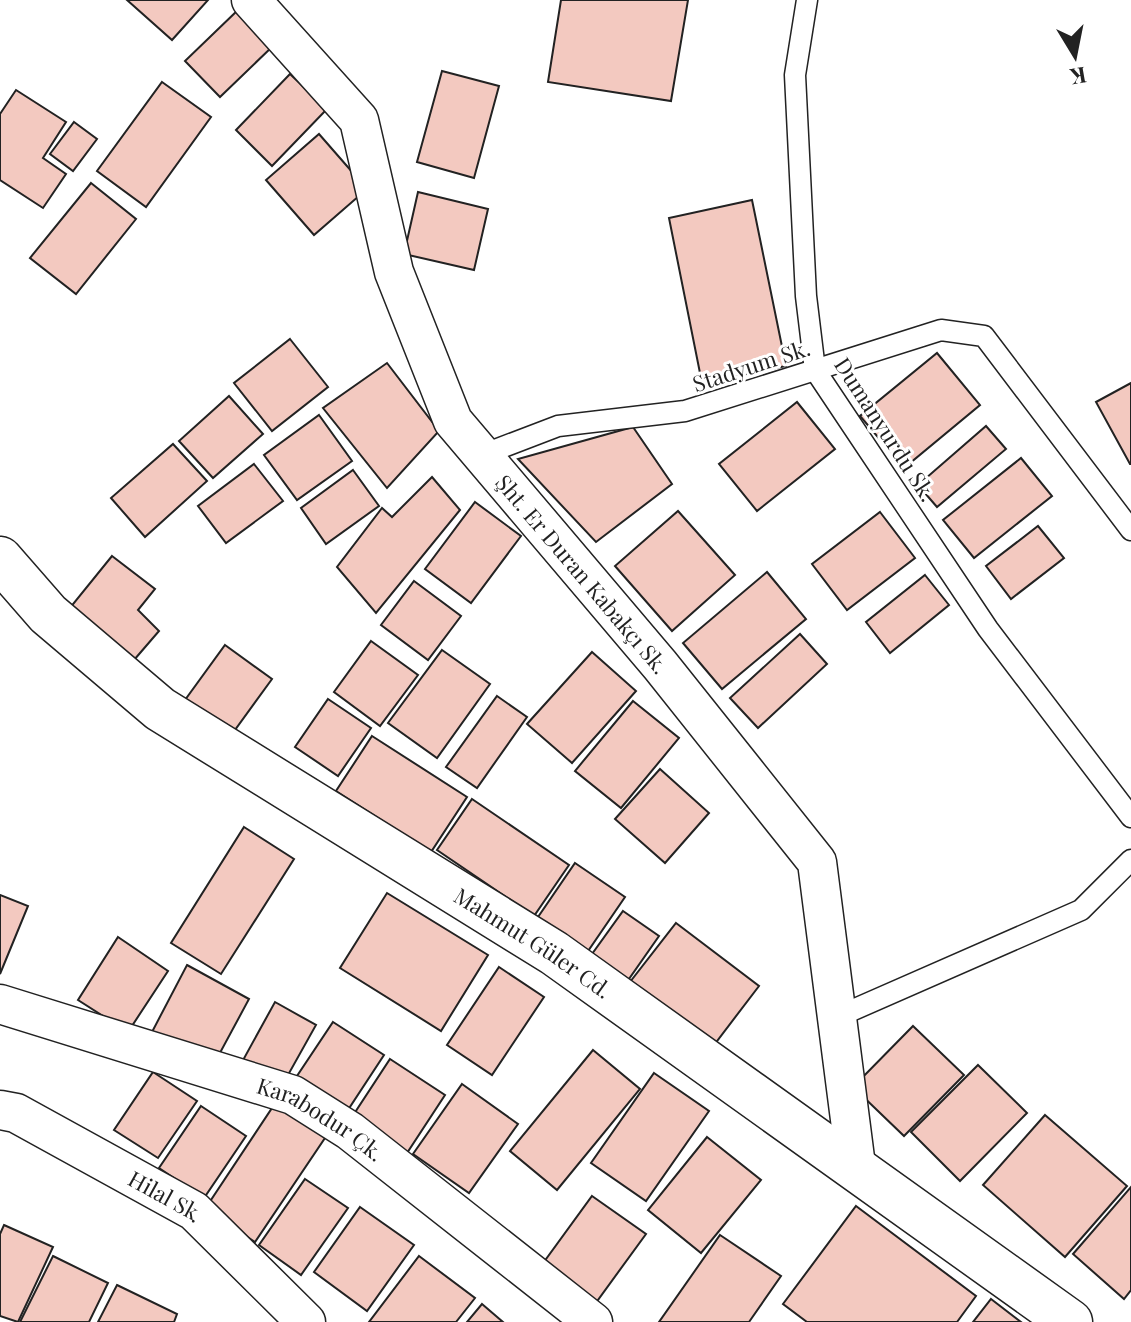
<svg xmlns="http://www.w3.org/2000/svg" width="1131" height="1322" font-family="'Playfair Display',serif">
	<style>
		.building { fill: #f3c9c0; stroke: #222; stroke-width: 2 }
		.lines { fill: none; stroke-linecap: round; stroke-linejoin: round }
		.lane-casing { stroke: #222; stroke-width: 23 }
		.street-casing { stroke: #222; stroke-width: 41 }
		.secondary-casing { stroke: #222; stroke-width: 47 }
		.lane { stroke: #fff; stroke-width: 20 }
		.street { stroke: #fff; stroke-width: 38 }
		.secondary { stroke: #fff; stroke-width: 44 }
		.labels { text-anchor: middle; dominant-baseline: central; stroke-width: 6; stroke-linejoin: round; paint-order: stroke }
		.street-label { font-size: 22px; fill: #222; stroke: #fff }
	</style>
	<rect width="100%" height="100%" fill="#fff"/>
	<g class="building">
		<polygon points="127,0 208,0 172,40"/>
		<polygon points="561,0 688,0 671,101 548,82"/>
		<polygon points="239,9 274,45 220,97 185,61"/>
		<polygon points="442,71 499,86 474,178 417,162"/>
		<polygon points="290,74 327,109 272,166 236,130"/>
		<polygon points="162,82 211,117 146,207 97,171"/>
		<polygon points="16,90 66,122 43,158 66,174 43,208 0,180 0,114"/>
		<polygon points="74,122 97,139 73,171 50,154"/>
		<polygon points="319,134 367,189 314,235 266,180"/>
		<polygon points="91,183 136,219 76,294 30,258"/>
		<polygon points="418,192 488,209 474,270 404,254"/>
		<polygon points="752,200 786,366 702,383 669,218"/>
		<polygon points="290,339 328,387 272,431 234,383"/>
		<polygon points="937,353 980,405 904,468 860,416"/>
		<polygon points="387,363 439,431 387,488 323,408"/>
		<polygon points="1131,383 1131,464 1130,464 1096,402"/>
		<polygon points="229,396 263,434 213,478 179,441"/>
		<polygon points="797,402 835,449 757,511 719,464"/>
		<polygon points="319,415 352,461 297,500 264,455"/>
		<polygon points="986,426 1006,449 937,507 918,485"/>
		<polygon points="633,427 672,484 596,542 518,459"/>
		<polygon points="173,444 207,481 145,537 111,498"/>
		<polygon points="1021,458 1052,496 974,558 943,520"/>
		<polygon points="254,464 283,501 226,543 198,506"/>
		<polygon points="353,470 379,506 326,544 301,508"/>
		<polygon points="432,477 460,510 376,613 337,567 382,508 392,517"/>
		<polygon points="475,502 521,536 471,603 425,569"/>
		<polygon points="678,511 735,575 672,631 615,566"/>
		<polygon points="880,512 915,558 847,610 812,564"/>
		<polygon points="1038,526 1064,558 1011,599 986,566"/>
		<polygon points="112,556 155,589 138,610 159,631 134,660 69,609"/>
		<polygon points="767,572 806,619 722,689 683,643"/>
		<polygon points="925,575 949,605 890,653 866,622"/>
		<polygon points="414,581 461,616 428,660 381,625"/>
		<polygon points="800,634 827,664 758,728 730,698"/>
		<polygon points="371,641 418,675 380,726 334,692"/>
		<polygon points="225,645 272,679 232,734 185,700"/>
		<polygon points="442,650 490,684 437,758 388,723"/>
		<polygon points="592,652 636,691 572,763 527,724"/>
		<polygon points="497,696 527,717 477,788 446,767"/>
		<polygon points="328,699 371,728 338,776 295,747"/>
		<polygon points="633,701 679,738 621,808 575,771"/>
		<polygon points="372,736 467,797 431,852 336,791"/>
		<polygon points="660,769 709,813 665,863 615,819"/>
		<polygon points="472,799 569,865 534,916 437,850"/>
		<polygon points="244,827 294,859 221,974 171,943"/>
		<polygon points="575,863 625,897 586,954 536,920"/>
		<polygon points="387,893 488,955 441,1031 340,968"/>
		<polygon points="0,895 28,906 0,974"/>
		<polygon points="623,911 659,936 624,986 587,961"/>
		<polygon points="676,923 759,986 714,1045 630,982"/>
		<polygon points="118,937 168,971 128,1032 78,1000"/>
		<polygon points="187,965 249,999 214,1064 152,1032"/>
		<polygon points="499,967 544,997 492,1075 447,1045"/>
		<polygon points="275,1002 316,1025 283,1084 242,1062"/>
		<polygon points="333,1022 384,1055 342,1119 291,1085"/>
		<polygon points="913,1026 964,1075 904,1136 853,1087"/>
		<polygon points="593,1050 640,1089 557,1190 510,1151"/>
		<polygon points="390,1059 445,1095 407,1153 352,1117"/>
		<polygon points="978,1065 1027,1113 960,1181 911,1132"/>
		<polygon points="153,1072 197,1101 158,1158 114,1130"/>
		<polygon points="654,1073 709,1111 646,1201 591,1163"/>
		<polygon points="462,1084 518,1124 469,1193 413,1154"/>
		<polygon points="280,1096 331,1129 255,1242 205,1209"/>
		<polygon points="201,1106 246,1136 204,1198 159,1168"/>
		<polygon points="1045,1115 1127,1186 1065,1257 983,1185"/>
		<polygon points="707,1137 761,1180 701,1253 648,1210"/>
		<polygon points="305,1179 348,1208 301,1275 259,1245"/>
		<polygon points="1131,1187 1131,1290 1124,1299 1073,1254"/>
		<polygon points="592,1196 646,1234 595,1304 541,1266"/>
		<polygon points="856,1206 976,1296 957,1322 807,1322 783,1304"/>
		<polygon points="360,1207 414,1245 367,1311 314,1272"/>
		<polygon points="4,1225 53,1247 18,1322 0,1316 0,1234"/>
		<polygon points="720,1235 781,1276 749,1322 659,1322"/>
		<polygon points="53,1256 108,1283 89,1322 20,1322"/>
		<polygon points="419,1256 475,1298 456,1322 369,1322"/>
		<polygon points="117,1285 177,1314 174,1322 98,1322"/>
		<polygon points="991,1299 1021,1322 973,1322"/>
		<polygon points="482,1304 503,1322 467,1322"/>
	</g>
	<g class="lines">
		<g class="lane-casing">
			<g id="lane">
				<polyline points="807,0 795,75 806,296 815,370 988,629 1131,817"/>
				<polyline points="482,455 558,426 685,411 941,330 984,336 1131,530"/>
				<polyline points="837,1017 1081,910 1131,860"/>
			</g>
		</g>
		<g class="street-casing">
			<g id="street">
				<path id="s1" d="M251,0L359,120L394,272L453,421L660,665L817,862L856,1166"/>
				<path id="s2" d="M0,1004L293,1095L350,1131L593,1322"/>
				<path id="s3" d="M0,1110L16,1113L194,1211L306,1322"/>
			</g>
		</g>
		<g class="secondary-casing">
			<g id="secondary">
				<path id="s4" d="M0,559L48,614L160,709L554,953L1070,1322"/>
			</g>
		</g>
		<use href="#lane" class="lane"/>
		<use href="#street" class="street"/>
		<use href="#secondary" class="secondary"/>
	</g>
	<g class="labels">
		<g class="street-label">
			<text transform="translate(751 365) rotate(-18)">Stadyum Sk.</text>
			<text transform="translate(886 429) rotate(57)">Dumanyurdu Sk.</text>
			<text stroke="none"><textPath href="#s1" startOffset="678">Şht. Er Duran Kabakçı Sk.</textPath></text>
			<text stroke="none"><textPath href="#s4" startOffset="660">Mahmut Güler Cd.</textPath></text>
			<text stroke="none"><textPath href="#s2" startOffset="342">Karabodur Çk.</textPath></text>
			<text stroke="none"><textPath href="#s3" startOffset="188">Hilal Sk.</textPath></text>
		</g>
	</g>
	<g transform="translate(1075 56) rotate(170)" stroke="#ffffff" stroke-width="6" paint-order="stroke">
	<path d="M0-6L14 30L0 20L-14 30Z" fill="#222222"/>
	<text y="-12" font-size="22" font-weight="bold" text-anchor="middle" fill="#222222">K</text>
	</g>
</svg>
